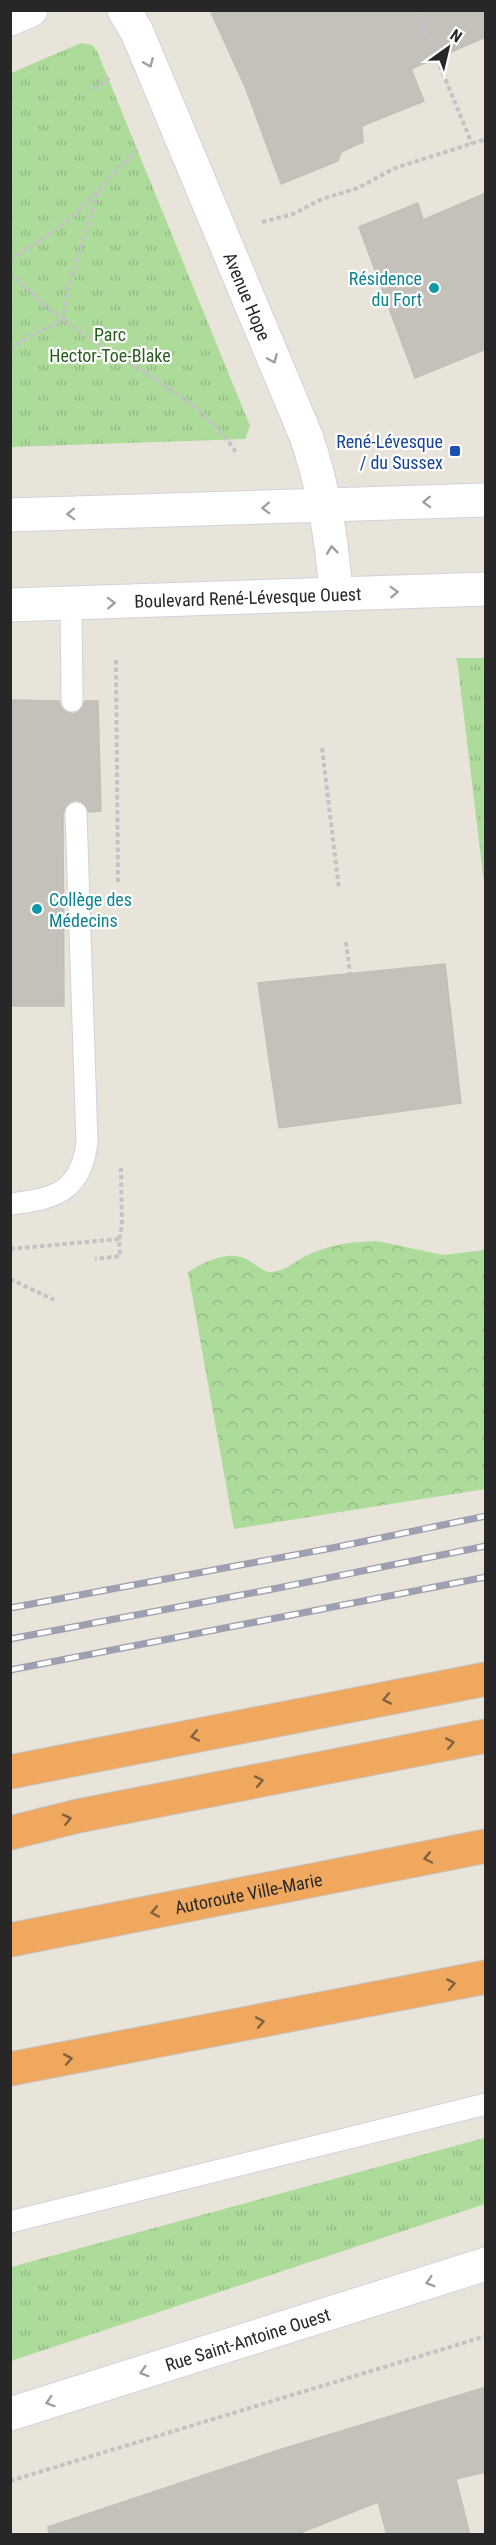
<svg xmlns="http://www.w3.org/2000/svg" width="496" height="2545" font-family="'Roboto Condensed',sans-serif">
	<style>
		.forest { fill: url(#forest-crowns) }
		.park { fill: url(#park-tufts) }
		.building { fill: #c4c0ba; stroke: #c4bfb4; stroke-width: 1.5 }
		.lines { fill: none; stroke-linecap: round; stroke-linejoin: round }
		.lane-casing { stroke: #d0d1df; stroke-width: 23 }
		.street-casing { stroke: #d0d1df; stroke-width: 35 }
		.secondary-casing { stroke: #d0d1df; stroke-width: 35 }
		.highway-casing { stroke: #c3c3c3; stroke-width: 35 }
		.path { stroke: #c3c3c3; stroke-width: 4; stroke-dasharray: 4.5 3; stroke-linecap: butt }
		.lane { stroke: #fff; stroke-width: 21 }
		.street { stroke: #fff; stroke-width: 33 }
		.secondary { stroke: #fff; stroke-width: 33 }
		.highway { stroke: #f0a85e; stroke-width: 33 }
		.rail-casing { stroke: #9e9fb0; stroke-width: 7 }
		.rail { stroke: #fff; stroke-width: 4.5; stroke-dasharray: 14; stroke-linecap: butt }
		.oneway { stroke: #9e9e9e }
		.oneway2 { stroke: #816140 }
		.culture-dot { fill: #0f9aa8; stroke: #fff; stroke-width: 2 }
		.transit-dot { fill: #1a4fb4; stroke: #fff; stroke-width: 2 }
		.labels { text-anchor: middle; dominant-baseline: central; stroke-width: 4.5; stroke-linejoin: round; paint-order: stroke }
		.culture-label { font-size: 18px; fill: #0d838f; stroke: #fff; text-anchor: end }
		.street-label { font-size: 18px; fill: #272727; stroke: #fff }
		.park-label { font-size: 18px; fill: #275d1f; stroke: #fff }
		.transit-label { font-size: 18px; fill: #164399; stroke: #fff; text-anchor: end }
	</style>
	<defs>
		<pattern id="forest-crowns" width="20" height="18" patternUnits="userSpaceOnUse" patternTransform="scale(1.5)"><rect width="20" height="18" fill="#acdb9a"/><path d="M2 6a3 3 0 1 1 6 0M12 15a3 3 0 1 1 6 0" fill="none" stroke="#94bc85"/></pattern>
		<pattern id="park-tufts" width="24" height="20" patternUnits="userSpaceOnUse" patternTransform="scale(1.5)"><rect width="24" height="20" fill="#acdb9a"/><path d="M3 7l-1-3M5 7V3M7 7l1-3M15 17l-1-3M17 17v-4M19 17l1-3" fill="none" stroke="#94bc85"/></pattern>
	</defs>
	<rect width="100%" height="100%" fill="#e9e4da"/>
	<path class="forest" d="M377,1241L443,1255L485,1250V1489L234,1529L188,1272C205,1262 228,1249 248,1260C259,1266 264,1275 277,1271C287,1269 297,1260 306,1256C329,1244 352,1242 377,1241Z"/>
	<g class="park">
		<polygon points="81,43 92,45 97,51 250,426 245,439 11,447 11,73"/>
		<polygon points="456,658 485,658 485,891 458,667"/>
		<polygon points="484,2138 485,2204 11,2361 11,2267"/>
	</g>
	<g class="building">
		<polygon points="210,10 486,10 486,37 411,69 424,101 362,126 363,142 341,152 338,161 281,184 246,89"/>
		<polygon points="486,193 486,349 415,378 359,227 418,203 423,220"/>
		<polygon points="10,700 59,701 61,708 72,714 79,712 85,701 98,701 101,811 89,812 82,802 75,800 69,803 63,813 64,1006 10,1006"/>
		<polygon points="445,964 461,1103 279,1128 258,983"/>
		<polygon points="486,2387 486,2472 456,2479 470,2535 387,2535 378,2502 295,2535 49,2535 48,2527 282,2449"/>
	</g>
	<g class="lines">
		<g class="lane-casing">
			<g id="lane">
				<polyline points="71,604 72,701"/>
				<path d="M10,1204C55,1199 81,1192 87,1142L76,813"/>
				<polyline points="10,2222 486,2104"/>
			</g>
		</g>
		<g class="street-casing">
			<g id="street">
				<path id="s1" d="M124,10L137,32L306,436C324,487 332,540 336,594"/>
				<polyline points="10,19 31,10"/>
			</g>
		</g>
		<g class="secondary-casing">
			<g id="secondary">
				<polyline points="10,515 486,500"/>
				<path id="s2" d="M10,605L486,589"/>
				<path id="s3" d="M10,2414L486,2264"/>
			</g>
		</g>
		<g class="highway-casing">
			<g id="highway">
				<polyline points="10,1772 486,1679"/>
				<polyline points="10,1833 78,1816 486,1736"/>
				<path id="s4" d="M10,1940L486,1846"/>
				<polyline points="10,2069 486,1977"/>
			</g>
		</g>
		<g class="path">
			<polyline points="417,10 472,144"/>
			<polyline points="93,89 111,77"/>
			<polyline points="262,222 293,214 322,199 358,188 395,168 486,139"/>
			<polyline points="10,260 54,231 76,213 138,149"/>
			<path d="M10,273C28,289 46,307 65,321C121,363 199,394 237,454"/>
			<polyline points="10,349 32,335 63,320 68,288 98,192"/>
			<polyline points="116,660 118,884"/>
			<polyline points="322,748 339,889"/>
			<polyline points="346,942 350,974"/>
			<polyline points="119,1239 122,1226 121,1168"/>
			<polyline points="10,1249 119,1239 120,1256 95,1259"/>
			<polyline points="10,1279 54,1300"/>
			<polyline points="10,2481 486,2336"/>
		</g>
		<use href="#lane" class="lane"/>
		<use href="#street" class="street"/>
		<use href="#secondary" class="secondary"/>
		<use href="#highway" class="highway"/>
		<g class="rail-casing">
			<g id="rail">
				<polyline points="10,1608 332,1548 486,1516"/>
				<polyline points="10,1639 278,1588 486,1546"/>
				<polyline points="10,1670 486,1577"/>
			</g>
		</g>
		<use href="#rail" class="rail"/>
	</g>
	<defs><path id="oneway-chevron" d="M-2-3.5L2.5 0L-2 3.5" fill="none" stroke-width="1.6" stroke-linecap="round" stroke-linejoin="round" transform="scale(1.5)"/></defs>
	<g class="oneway">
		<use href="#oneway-chevron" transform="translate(149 63) rotate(67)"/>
		<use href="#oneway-chevron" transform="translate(273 359) rotate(67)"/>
		<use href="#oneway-chevron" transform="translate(427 502) rotate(178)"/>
		<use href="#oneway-chevron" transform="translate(266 508) rotate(178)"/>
		<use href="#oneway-chevron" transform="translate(71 514) rotate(178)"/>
		<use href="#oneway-chevron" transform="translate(332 550) rotate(-97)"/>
		<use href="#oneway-chevron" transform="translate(394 592) rotate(-2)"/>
		<use href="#oneway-chevron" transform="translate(111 603) rotate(-2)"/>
		<use href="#oneway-chevron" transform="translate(430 2282) rotate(163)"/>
		<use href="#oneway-chevron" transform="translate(144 2372) rotate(163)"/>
		<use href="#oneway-chevron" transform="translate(50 2402) rotate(162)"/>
	</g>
	<g class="oneway2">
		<use href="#oneway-chevron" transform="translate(387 1699) rotate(169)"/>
		<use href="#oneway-chevron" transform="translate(195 1736) rotate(169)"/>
		<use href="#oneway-chevron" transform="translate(450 1743) rotate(-11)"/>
		<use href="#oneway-chevron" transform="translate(259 1781) rotate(-11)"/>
		<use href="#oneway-chevron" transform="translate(67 1819) rotate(-14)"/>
		<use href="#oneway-chevron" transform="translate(428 1858) rotate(168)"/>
		<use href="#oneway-chevron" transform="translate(155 1912) rotate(169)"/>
		<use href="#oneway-chevron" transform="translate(451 1984) rotate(-11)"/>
		<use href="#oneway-chevron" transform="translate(260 2022) rotate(-11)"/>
		<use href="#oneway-chevron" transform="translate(68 2059) rotate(-10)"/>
	</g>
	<g class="culture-dot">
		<circle cx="434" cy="288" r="6"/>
		<circle cx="37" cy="909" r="6"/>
	</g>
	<rect class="transit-dot" x="449" y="445" width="12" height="12" rx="3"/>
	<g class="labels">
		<g class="culture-label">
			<text x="422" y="278">Résidence<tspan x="422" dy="21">du Fort</tspan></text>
			<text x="49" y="899" text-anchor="start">Collège des<tspan x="49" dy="21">Médecins</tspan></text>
		</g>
		<g class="street-label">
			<text stroke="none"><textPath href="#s1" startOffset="312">Avenue Hope</textPath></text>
			<text stroke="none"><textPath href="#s2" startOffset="238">Boulevard René-Lévesque Ouest</textPath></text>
			<text stroke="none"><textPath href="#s4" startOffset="243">Autoroute Ville-Marie</textPath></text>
			<text stroke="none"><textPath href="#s3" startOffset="249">Rue Saint-Antoine Ouest</textPath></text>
		</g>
		<g class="park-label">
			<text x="110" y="334">Parc<tspan x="110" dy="21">Hector-Toe-Blake</tspan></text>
		</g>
		<g class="transit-label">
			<text x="443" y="441">René-Lévesque<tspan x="443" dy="21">/ du Sussex</tspan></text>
		</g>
	</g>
	<rect width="496" height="2545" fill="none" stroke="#272727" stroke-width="24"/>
	<g transform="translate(448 48) rotate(34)" stroke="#ffffff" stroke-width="4.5" paint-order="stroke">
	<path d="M0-4.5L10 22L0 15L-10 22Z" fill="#272727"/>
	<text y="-9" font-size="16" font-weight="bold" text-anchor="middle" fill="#272727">N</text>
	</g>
</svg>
